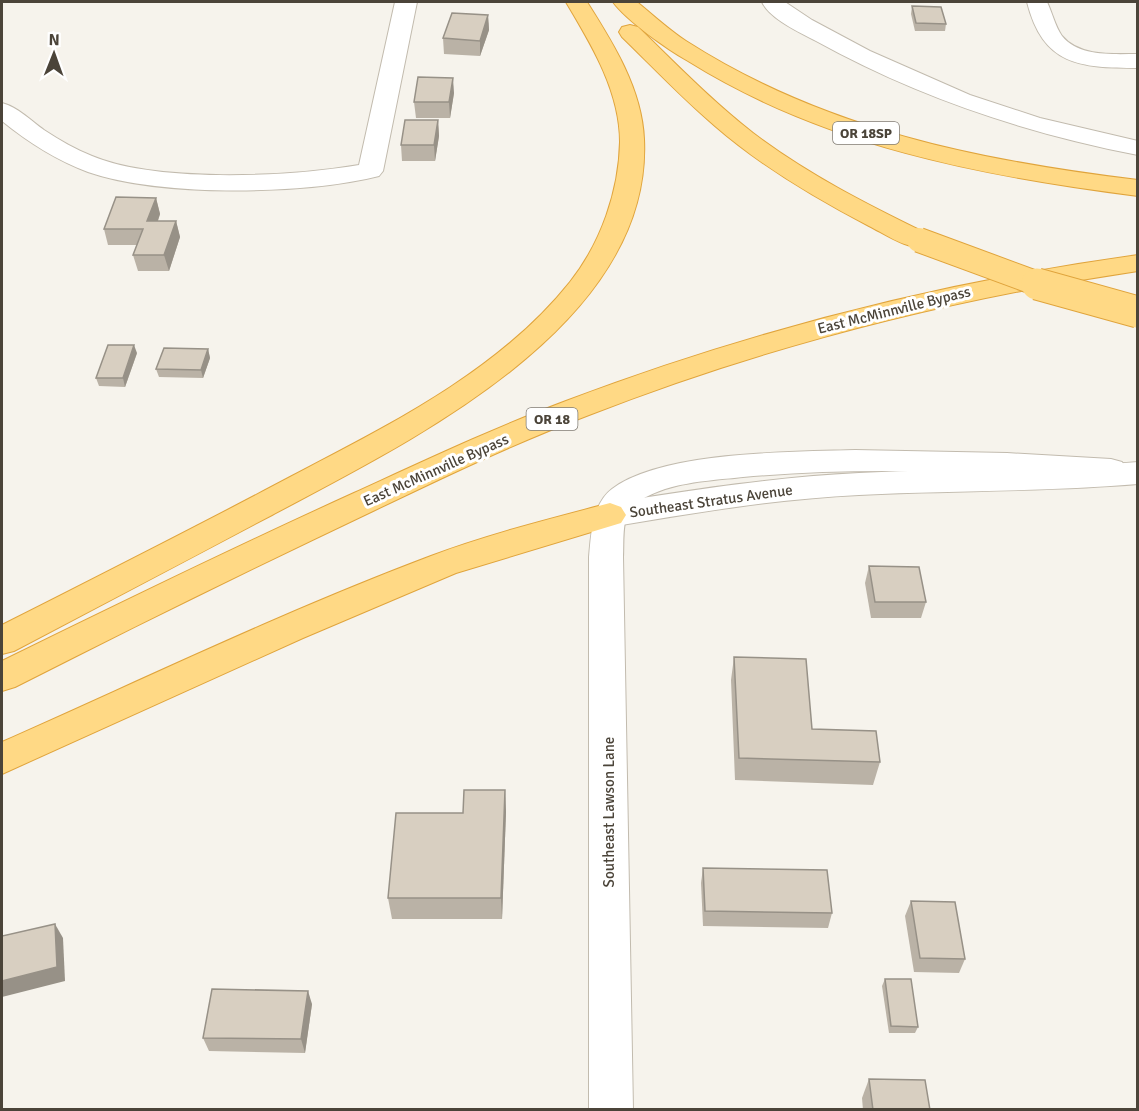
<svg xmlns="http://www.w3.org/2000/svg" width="1139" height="1111" font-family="Signika,sans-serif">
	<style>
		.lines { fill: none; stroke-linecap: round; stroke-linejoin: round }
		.minor-casing { stroke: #c2bbae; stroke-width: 2 }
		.tertiary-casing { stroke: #c2bbae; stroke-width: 2 }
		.trunk-casing { stroke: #e0a43c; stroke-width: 2 }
		.minor { fill: #fff; fill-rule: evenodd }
		.tertiary { fill: #fff; fill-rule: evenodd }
		.trunk { fill: #ffd985; fill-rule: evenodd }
		.trunk-bridge-far1-casing { stroke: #e0a43c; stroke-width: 26; stroke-linecap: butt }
		.trunk-bridge-casing { stroke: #e0a43c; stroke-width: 33; stroke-linecap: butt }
		.trunk-bridge-far1 { stroke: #ffd985; stroke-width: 24 }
		.trunk-bridge { stroke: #ffd985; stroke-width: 31 }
		.wall { fill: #bab2a6 }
		.shaded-wall { fill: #979187 }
		.building { fill: #d8cfc1; stroke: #979187; stroke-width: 1.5 }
		.labels { text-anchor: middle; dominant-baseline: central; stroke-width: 6; stroke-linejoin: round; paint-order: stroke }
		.shield { fill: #fff; stroke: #817c74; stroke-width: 1.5 }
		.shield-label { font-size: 14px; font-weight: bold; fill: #4b4439 }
		.street-label { font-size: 15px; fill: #4b4439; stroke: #fff }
	</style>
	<rect width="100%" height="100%" fill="#f6f3ec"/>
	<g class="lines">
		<g class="minor-casing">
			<g id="minor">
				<path d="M395,2H417L383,171L379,176C305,195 160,197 88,172C56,160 28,142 2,121V103C18,107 31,121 44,130C59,140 75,149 92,156C156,183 289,177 359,165Z"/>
				<path d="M1027,2H1047C1052,12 1055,26 1062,36C1079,57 1113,54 1138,54V68C1079,68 1043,65 1027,2Z"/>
				<path d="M855,450L1007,453L1111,459L1122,462L1127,470L1122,478L1111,481C989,472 865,466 743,477C708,481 663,482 634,505C621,515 624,542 623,557L633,1110H589V557C591,535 592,504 612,489C662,451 793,452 855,450Z"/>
			</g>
		</g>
		<g class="tertiary-casing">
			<g id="tertiary">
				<path d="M762,2H785L812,20L870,51L970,95L1040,118L1138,141V155C1025,133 917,97 816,41C799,32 770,19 762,2Z"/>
				<path d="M1138,462V484C1045,492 952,490 859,495C775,499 693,513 610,527L599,523L594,515L599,507L610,503C693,490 775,477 859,473C952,468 1045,470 1138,462Z"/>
			</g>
		</g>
		<g class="trunk-casing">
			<g id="trunk">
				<path d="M566,2H587C613,43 642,89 644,139C653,325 409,442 272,515C186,561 100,606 14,651L2,654V625C99,576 196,527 292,476C391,424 499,371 570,282C601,243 619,191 620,142C620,91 591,44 566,2Z"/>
				<path d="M613,2H637C653,15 669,30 686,41C823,129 979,161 1138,180V196C981,176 824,146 688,61C667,49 627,21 613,2Z"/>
				<path d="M630,25L638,27C675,63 712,101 753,133C807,174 868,205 928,234L932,240L928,246C908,251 887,235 869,226C815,198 761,166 715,126C682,98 653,67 622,37L619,32L622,27Z"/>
				<path d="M1138,255V271C949,299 766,346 589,415C515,443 444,477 373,511C253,568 133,627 15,687L2,691V661C118,604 235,547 354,493C424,461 494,428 566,401C751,331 942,282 1138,255Z"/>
				<path d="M610,503L621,507L626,515L621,523L456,573L303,638L2,774V742C144,679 285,611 431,556C489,534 550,519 610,503Z"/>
			</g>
		</g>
		<use href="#minor" class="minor"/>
		<use href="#tertiary" class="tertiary"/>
		<use href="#trunk" class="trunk"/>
		<g class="trunk-bridge-far1-casing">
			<polyline id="trunk-bridge-far1" points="919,240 1041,285"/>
		</g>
		<g class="trunk-bridge-casing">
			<polyline id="trunk-bridge" points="1037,284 1138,312"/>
		</g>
		<use href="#trunk-bridge-far1" class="trunk-bridge-far1"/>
		<use href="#trunk-bridge" class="trunk-bridge"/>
	</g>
	<g class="wall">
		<polygon points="912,6 946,24 945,31 915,31 911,14"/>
		<polygon points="488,15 489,30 480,56 444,54 443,38"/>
		<polygon points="454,93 450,118 416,118 414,102"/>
		<polygon points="438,120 439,136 435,161 402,161 401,145"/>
		<polygon points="156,198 160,214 158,221 176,221 180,237 169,271 138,271 133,255 137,245 108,245 104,229"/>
		<polygon points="208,349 210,358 203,378 159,377 156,369"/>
		<polygon points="137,353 125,387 99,386 96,378"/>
		<polygon points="869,566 926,602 921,618 871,618 865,583"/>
		<polygon points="734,657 812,729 880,762 873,785 735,780 731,680"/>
		<polygon points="505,790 506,812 502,919 392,919 388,898 463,813"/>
		<polygon points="703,868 832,913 828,928 703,926 701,883"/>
		<polygon points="911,901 965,959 959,973 914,972 905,916"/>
		<polygon points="885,979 918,1027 915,1033 889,1033 882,986"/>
		<polygon points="312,1004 305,1053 209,1051 203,1038"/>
		<polygon points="869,1079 930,1110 863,1110 862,1098"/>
	</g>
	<g class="shaded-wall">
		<polygon points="488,15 489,30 480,56 480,41"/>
		<polygon points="453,78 454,93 450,118 449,102"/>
		<polygon points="438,120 439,136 435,161 434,145"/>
		<polygon points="156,198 160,214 152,237 147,221"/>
		<polygon points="176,221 180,237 169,271 164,255"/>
		<polygon points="134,345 137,353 125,387 123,378"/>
		<polygon points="208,349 210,358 203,378 201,370"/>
		<polygon points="505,790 506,812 502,919 501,898"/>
		<polygon points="55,924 63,938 65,981 2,997 2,981"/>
		<polygon points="308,991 312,1004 305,1053 301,1039"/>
	</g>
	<g class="building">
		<polygon points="912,6 941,7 946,24 916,23"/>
		<polygon points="452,13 488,15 480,41 443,38"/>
		<polygon points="418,77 453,78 449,102 414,102"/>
		<polygon points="405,120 438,120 434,145 401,145"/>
		<polygon points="116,197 156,198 147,221 176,221 164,255 133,255 143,229 104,229"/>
		<polygon points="108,345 134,345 123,378 96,378"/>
		<polygon points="164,348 208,349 201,370 156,369"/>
		<polygon points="869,566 919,567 926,602 875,602"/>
		<polygon points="734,657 806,659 812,729 876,731 880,762 739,758"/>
		<polygon points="464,790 505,790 501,898 388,898 396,813 463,813"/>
		<polygon points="703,868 827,870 832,913 705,911"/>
		<polygon points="911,901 955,902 965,959 920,958"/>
		<polygon points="55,924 57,967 2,981 2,936"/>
		<polygon points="885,979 911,979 918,1027 891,1026"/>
		<polygon points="212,989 308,991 301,1039 203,1038"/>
		<polygon points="869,1079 925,1080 930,1110 873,1110"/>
	</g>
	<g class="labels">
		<g class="shield">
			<rect x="833" y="122" width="66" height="22" rx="4.5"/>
			<rect x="526.5" y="408" width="51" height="22" rx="4.5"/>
		</g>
		<g class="shield-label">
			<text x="866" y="133">OR 18SP</text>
			<text x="552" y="419">OR 18</text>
		</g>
		<g class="street-label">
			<text transform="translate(894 310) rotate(-14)">East McMinnville Bypass</text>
			<text transform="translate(436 470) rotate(-24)">East McMinnville Bypass</text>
			<text transform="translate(711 501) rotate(-8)">Southeast Stratus Avenue</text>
			<text transform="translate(609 812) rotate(-90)">Southeast Lawson Lane</text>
		</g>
	</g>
	<rect width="1139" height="1111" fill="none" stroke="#4b4439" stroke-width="6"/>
	<g transform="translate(54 54) rotate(1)" stroke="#ffffff" stroke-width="4.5" paint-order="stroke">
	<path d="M0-4.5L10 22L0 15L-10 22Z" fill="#4b4439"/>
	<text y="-9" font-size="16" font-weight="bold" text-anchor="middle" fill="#4b4439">N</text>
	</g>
</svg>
